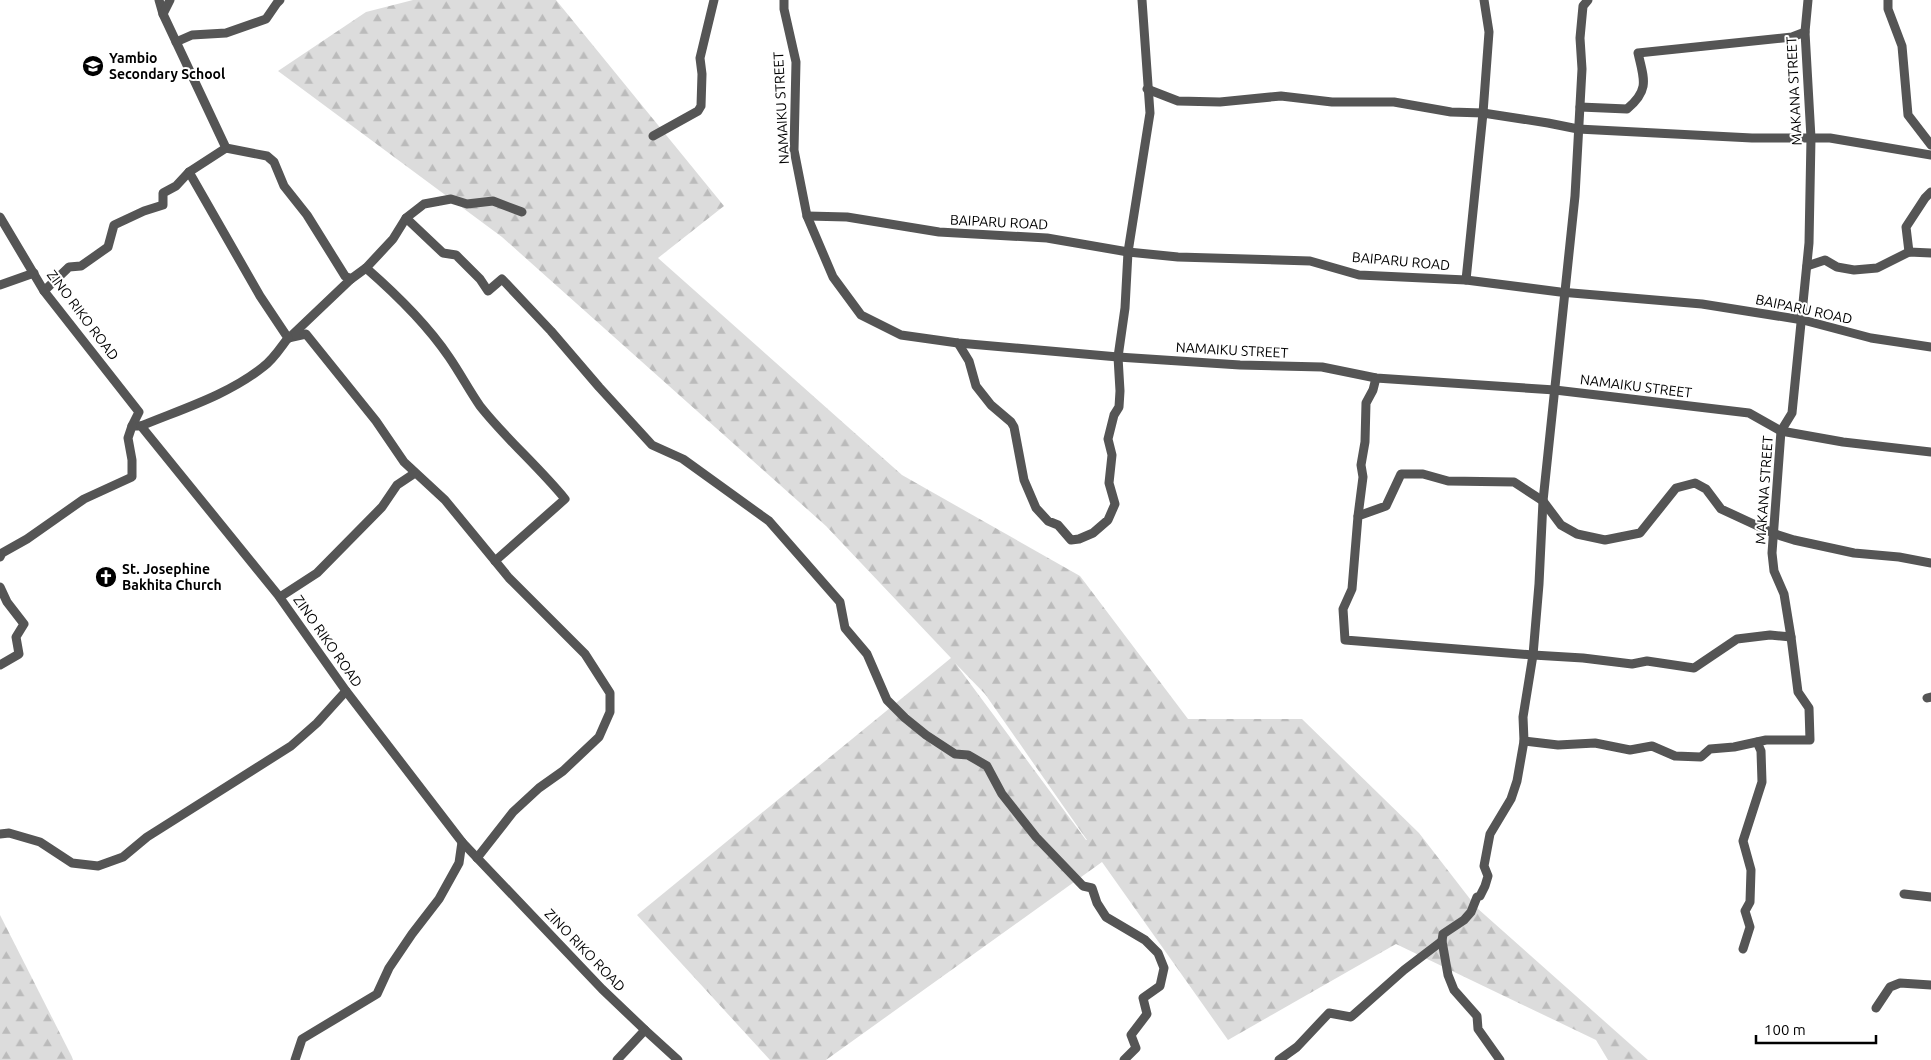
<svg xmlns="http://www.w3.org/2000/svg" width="1931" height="1060" font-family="Ubuntu,sans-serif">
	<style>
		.forest { fill: url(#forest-firs); fill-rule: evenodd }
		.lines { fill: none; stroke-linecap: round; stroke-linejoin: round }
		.minor { stroke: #555; stroke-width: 9 }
		.labels { text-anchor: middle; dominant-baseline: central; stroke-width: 4; stroke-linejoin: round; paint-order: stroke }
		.poi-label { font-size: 14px; font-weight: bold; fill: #000; stroke: #fff; text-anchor: start }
		.street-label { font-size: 14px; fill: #000; stroke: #fff }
	</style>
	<defs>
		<pattern id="forest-firs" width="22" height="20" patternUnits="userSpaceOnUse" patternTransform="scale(1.25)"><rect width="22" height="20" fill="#dcdcdc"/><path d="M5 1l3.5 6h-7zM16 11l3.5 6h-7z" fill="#bbb"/></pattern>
	</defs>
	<rect width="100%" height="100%" fill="#fff"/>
	<g class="forest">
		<path d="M413,0H556L724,206L658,258L902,475L1080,576L1188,719H1302L1419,833L1477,908L1648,1060H1608L1596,1040L1396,944L1228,1040L1102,862L826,1060H770L637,915L951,658L826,526L502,237L278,71L366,12ZM955,663L985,694L1087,840H1086Z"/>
		<polygon points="0,915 72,1057 73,1060 0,1060"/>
	</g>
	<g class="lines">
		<g class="minor">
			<polyline points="159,0 163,14 226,148 267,156 274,162 284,186 307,215 345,276 351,279 366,268 393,239 406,218 424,204 451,199 467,204 493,201 522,212"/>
			<polyline points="784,0 784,9 796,62 794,150 807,216 833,277 861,315 901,335 958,343 1118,357 1240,365 1322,367 1376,378 1555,390 1749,413 1781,431 1843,442 1931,452"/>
			<polyline points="1888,0 1888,9 1902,46 1908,115 1931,145"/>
			<polyline points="163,14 170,0"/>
			<polyline points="176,42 192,35 226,33 266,19 277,3 280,0"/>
			<polyline points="1147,89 1178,101 1220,102 1281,96 1332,102 1394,102 1451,112 1483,113 1548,123 1578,129 1752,138 1830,138 1931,155"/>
			<path d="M1580,107L1627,109C1650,90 1644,79 1638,53L1792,37L1805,32"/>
			<polyline points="653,136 698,111 701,106 702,74 700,58 714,0"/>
			<polyline points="807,216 847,217 939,232 1047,238 1128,252 1178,257 1310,261 1359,275 1466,280 1560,292 1702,304 1803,320 1871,338 1931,347"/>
			<polyline points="0,217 44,291 139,412 132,426 141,426 278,595 346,691 462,842 602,989 645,1030 678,1060"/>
			<polyline points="406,218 443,253 456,255 480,279 488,291 502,279 551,331 599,387 652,445 683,459 769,521 840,602 845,628 867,654 887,700 905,718 926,735 955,754 968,755 987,766 1002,794 1036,837 1083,886 1092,888 1097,903 1106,917 1145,940 1158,953 1164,968 1160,986 1143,998 1147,1014 1131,1035 1136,1048 1124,1060"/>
			<polyline points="1909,252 1906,227 1925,198 1931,192"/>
			<polyline points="1807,266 1825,260 1837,267 1854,270 1877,268 1909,252 1931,253"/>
			<path d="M366,268C397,295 426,323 449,357C460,373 469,390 480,406C506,439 538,466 565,499L495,561"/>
			<polyline points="1466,280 1483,113 1489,32 1484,0"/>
			<polyline points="0,285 34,273"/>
			<polyline points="44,291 69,267 81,266 108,247 114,225 144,211 163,205 163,193 176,186 189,172 226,148"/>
			<polyline points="288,338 306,334 376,421 404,462 445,500 509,578 585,654 610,693 610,712 599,737 563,771 539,788 513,812 477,858"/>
			<polyline points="289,338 351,279"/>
			<polyline points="958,343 969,361 976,386 991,405 1011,422 1014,427 1024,480 1036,508 1048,521 1058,525 1071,540 1079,539 1093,533 1108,520 1115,504 1109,483 1112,455 1108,439 1114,415 1119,407 1120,391 1118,357 1125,308 1128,252 1150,113 1142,0"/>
			<path d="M141,426C182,409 228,395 263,367C273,360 281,347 288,338L260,296L189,172"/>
			<polyline points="1358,516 1363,477 1361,465 1365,442 1366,403 1373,390 1376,378"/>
			<polyline points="0,557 2,553 27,539 84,499 132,477 132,460 128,438 132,426"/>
			<polyline points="0,587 7,602 24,624 16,637 19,654 0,665"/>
			<polyline points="280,597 317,573 382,507 397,485 415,473"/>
			<polyline points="1791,637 1770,635 1737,639 1694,668 1647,661 1632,664 1583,658 1533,655 1345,640 1343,609 1352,589 1358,516 1386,506 1401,474 1423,474 1448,481 1514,482 1543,501 1561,525 1577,534 1605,540 1640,533 1676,488 1695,483 1706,489 1721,509 1775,534 1794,540 1854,553 1899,557 1931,563"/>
			<polyline points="1927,698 1931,697"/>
			<polyline points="1524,741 1558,745 1595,743 1630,750 1652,746 1675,756 1701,757 1710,749 1734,747 1766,740 1810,740 1809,708 1798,692 1791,637 1784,594 1774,571 1772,553 1781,431 1792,413 1809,243 1811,138 1805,32 1808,0"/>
			<polyline points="0,834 9,833 40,842 72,863 98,866 123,857 147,837 291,746 317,723 346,691"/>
			<polyline points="1904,894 1931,897"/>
			<polyline points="1743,949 1750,927 1745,911 1750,902 1751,870 1743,841 1762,782 1761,751 1757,742"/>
			<polyline points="1876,1008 1890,987 1900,983 1931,985"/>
			<polyline points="295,1060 302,1039 377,994 389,968 412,934 439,899 459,863 462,842"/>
			<polyline points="617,1060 645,1030"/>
			<polyline points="1279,1060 1297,1047 1329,1013 1351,1017 1404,970 1442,941"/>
			<polyline points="1500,1060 1478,1029 1477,1016 1454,990 1448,975 1442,941 1443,934 1464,920 1471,912 1477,897 1480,896 1485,886 1488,876 1484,866 1490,834 1511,799 1517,781 1524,741 1523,717 1533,655 1539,584 1543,501 1575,196 1582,69 1580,38 1583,6 1588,0"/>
		</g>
	</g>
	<defs>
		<g id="school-disc" transform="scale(1.125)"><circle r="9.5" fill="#000" stroke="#fff"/><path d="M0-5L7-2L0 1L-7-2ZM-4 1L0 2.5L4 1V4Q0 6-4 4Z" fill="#fff"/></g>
		<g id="church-disc" transform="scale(1.125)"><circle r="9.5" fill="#000" stroke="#fff"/><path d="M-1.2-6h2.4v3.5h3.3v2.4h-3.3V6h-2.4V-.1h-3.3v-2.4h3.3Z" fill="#fff"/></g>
	</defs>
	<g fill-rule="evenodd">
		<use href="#school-disc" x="93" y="66"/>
		<use href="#church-disc" x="106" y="577"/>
	</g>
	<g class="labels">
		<g class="poi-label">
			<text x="109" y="58">Yambio<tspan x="109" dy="16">Secondary School</tspan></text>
			<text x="122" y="569">St. Josephine<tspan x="122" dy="16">Bakhita Church</tspan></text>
		</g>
		<g class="street-label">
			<text transform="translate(1794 91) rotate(-93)">MAKANA STREET</text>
			<text transform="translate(781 108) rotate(-93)">NAMAIKU STREET</text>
			<text transform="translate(999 222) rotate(3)">BAIPARU ROAD</text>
			<text transform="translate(1401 261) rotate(5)">BAIPARU ROAD</text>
			<text transform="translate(1804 309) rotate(12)">BAIPARU ROAD</text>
			<text transform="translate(83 315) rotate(53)">ZINO RIKO ROAD</text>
			<text transform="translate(1232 350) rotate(3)">NAMAIKU STREET</text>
			<text transform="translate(1636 386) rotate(7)">NAMAIKU STREET</text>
			<text transform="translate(1764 490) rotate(-86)">MAKANA STREET</text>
			<text transform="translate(328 641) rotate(55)">ZINO RIKO ROAD</text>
			<text transform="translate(585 950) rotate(46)">ZINO RIKO ROAD</text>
		</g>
	</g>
	<path d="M1756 1035v8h120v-8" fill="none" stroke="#000000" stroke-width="2.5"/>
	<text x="1764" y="1035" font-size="15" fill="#000000" stroke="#ffffff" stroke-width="4" paint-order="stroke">100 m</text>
</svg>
